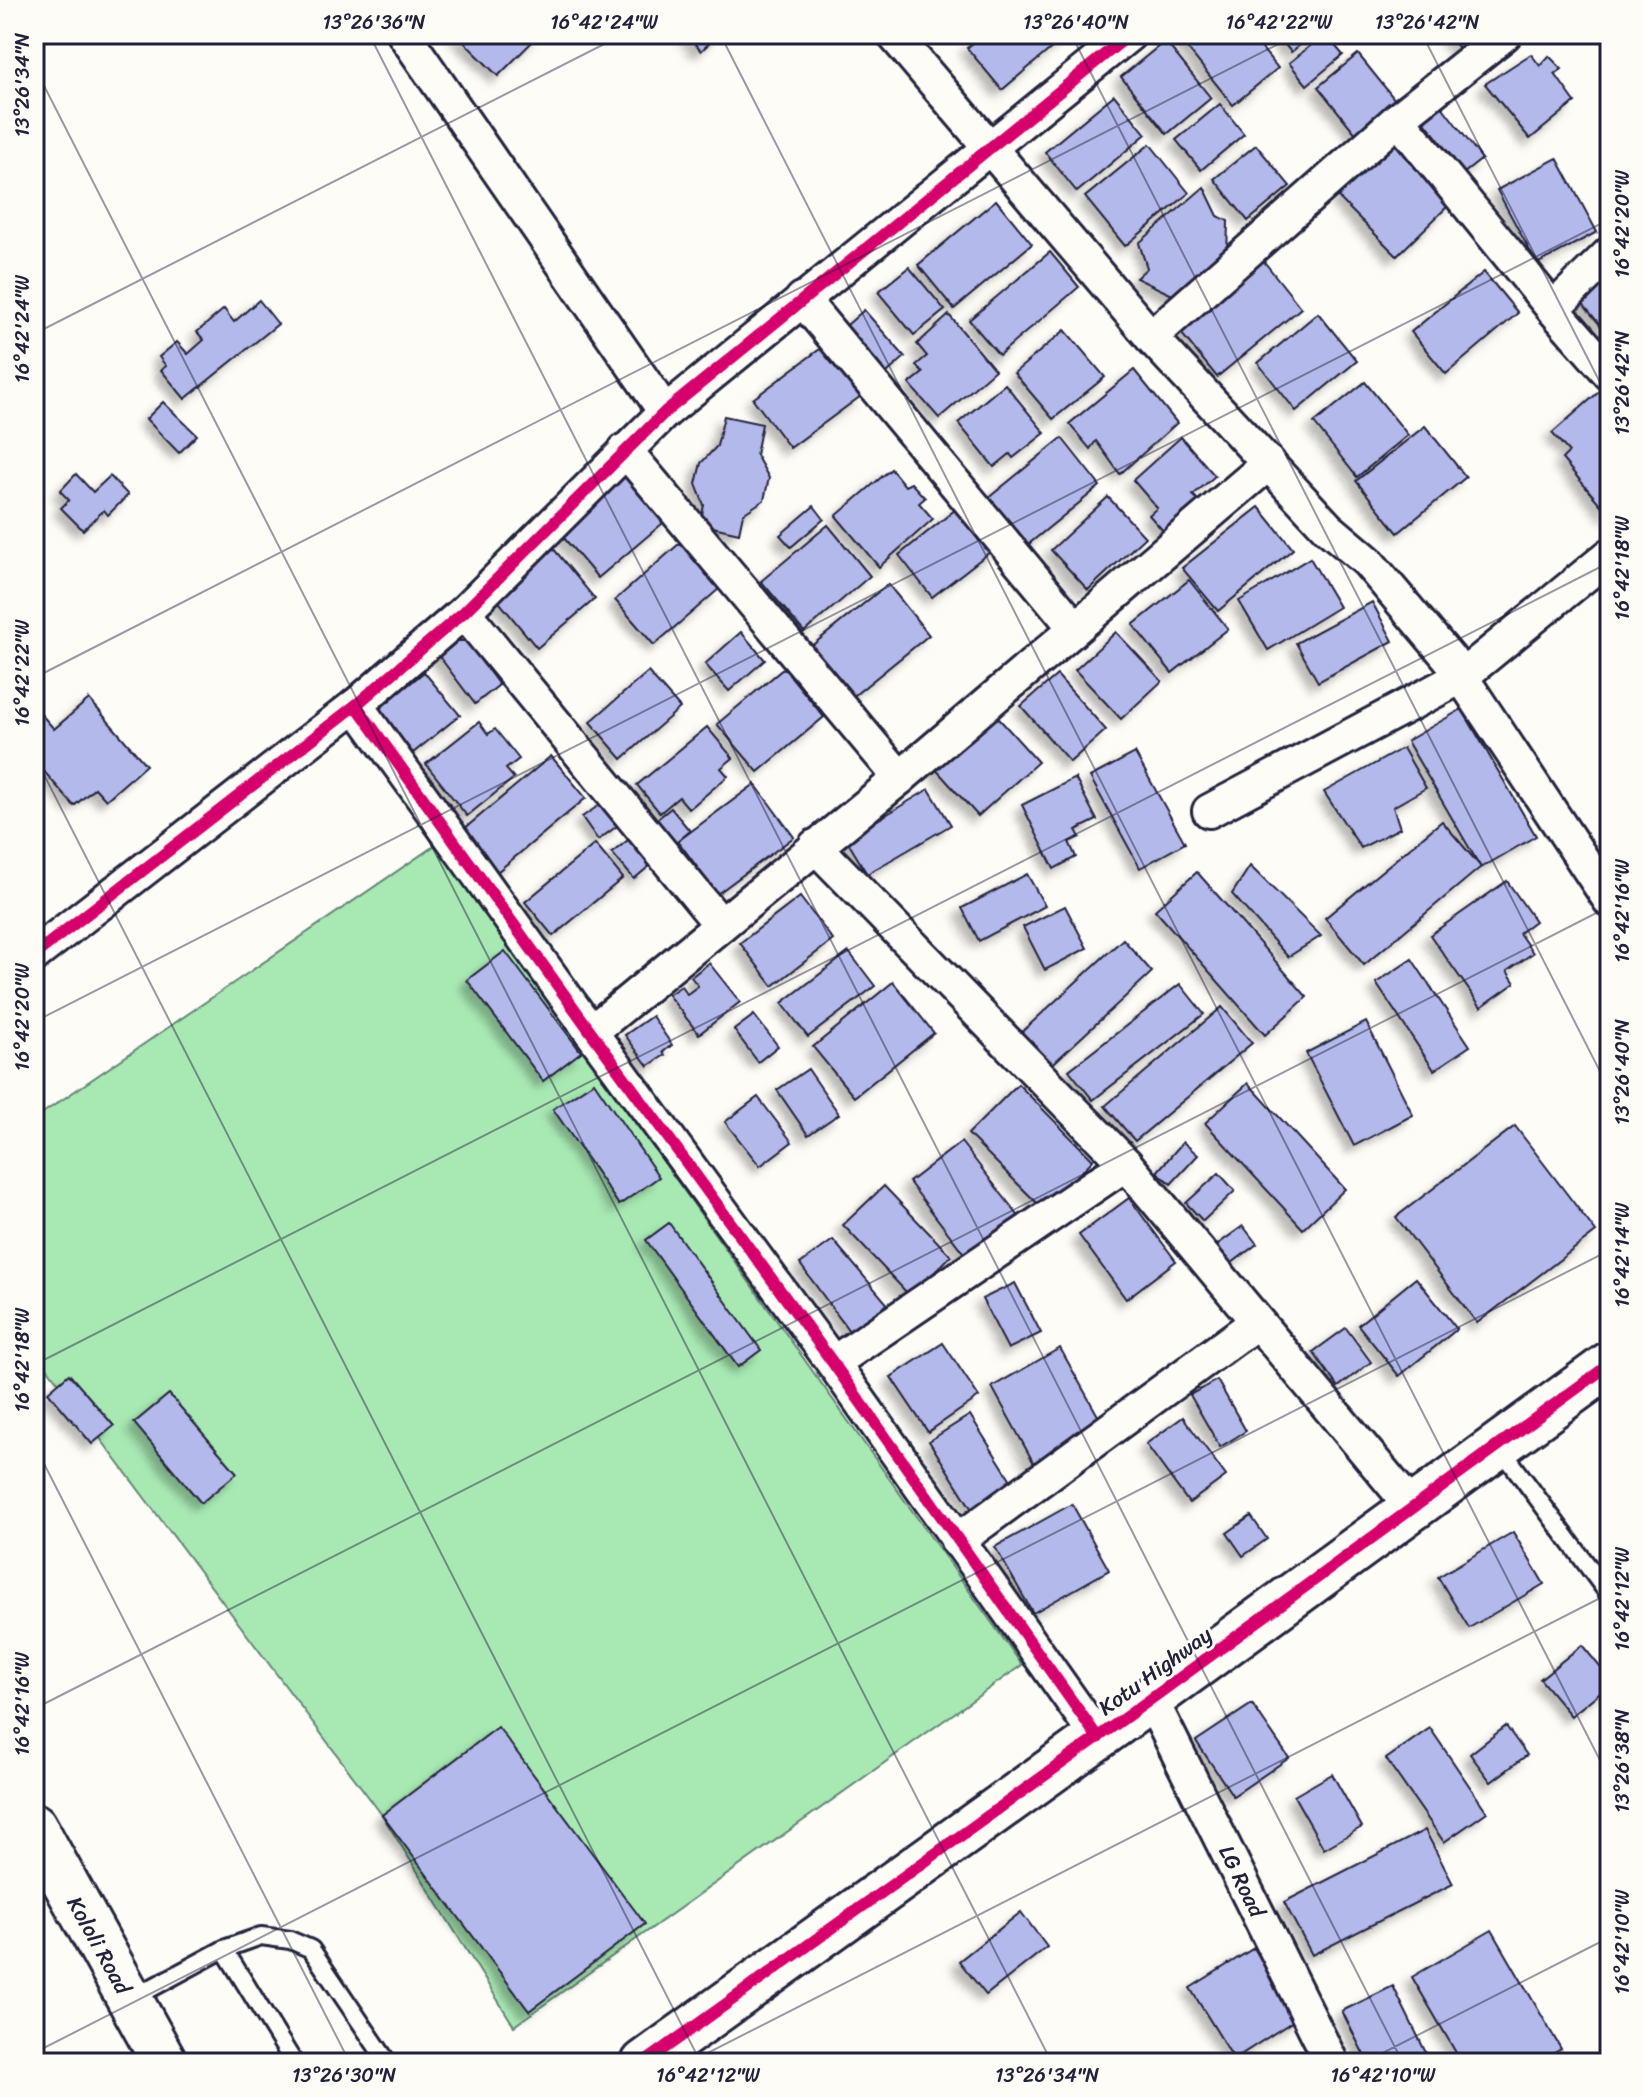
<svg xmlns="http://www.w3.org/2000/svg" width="1644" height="2097" font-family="Sriracha,sans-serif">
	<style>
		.green { fill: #a8e9b3; stroke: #658677; stroke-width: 2 }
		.building { fill: #b4b9eb; stroke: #22223b; stroke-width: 2; filter: url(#shadow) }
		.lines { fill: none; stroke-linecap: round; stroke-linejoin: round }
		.lane-casing { stroke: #22223b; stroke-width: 22 }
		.street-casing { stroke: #22223b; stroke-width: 38 }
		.secondary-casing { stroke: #22223b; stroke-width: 50 }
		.lane { stroke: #fdfcf7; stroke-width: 16 }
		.street { stroke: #fdfcf7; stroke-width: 32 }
		.secondary { stroke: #fdfcf7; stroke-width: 44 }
		.cycleway-casing { stroke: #fdfcf7; stroke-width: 17 }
		.cycleway { stroke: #d6006c; stroke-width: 12 }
		.ticks { fill: none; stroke: #22223b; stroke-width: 2; stroke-opacity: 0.45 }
		.labels { text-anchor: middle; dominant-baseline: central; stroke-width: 6; stroke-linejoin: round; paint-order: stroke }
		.street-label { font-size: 22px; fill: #22223b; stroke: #fdfcf7 }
		.neatline { fill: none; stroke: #22223b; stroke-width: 3 }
		.ticks-label { font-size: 20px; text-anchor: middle; fill: #22223b }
	</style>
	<defs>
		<filter id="shadow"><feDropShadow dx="-7" dy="7" stdDeviation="4" flood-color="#0004"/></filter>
	</defs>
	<rect width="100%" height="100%" fill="#fdfcf7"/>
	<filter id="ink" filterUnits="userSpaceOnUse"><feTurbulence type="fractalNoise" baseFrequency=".0125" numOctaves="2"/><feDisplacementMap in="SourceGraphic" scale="16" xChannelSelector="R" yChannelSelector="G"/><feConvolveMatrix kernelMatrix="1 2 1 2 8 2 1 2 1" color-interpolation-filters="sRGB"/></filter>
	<g filter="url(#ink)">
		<polygon class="green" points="437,844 1022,1665 514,2026 382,1815 34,1350 34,1119"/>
		<g class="building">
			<polygon points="456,34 540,34 498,76"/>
			<polygon points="686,34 719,34 701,51"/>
			<polygon points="984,34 1066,34 1067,35 1002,90 967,48"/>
			<polygon points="1184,34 1250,34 1278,68 1233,105 1179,38"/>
			<polygon points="1276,34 1314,34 1291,52"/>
			<polygon points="1325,34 1343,55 1307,85 1289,63"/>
			<polygon points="1447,34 1475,34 1459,48"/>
			<polygon points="1165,41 1211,98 1167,134 1121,77"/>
			<polygon points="1358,54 1396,101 1356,134 1318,87"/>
			<polygon points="1531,54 1540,66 1549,56 1562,69 1555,74 1575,102 1530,139 1485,84"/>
			<polygon points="1114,95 1146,134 1077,192 1045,152"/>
			<polygon points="1220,104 1244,134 1201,170 1176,140"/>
			<polygon points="1441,105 1482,159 1464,173 1423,119"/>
			<polygon points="1394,141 1454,200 1397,256 1338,197"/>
			<polygon points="1150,144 1189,193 1125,246 1085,197"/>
			<polygon points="1256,145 1290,186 1248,221 1214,179"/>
			<polygon points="1557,158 1597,232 1537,264 1497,190"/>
			<polygon points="1204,187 1218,216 1228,221 1227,257 1181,299 1136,278 1147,268 1139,243"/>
			<polygon points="996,200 1032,244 954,309 918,265"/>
			<polygon points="1050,252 1079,287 999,355 969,320"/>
			<polygon points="1262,259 1301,308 1217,377 1177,328"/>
			<polygon points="909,267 945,310 914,335 878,292"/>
			<polygon points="1610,271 1610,337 1577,297"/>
			<polygon points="1484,272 1518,313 1446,374 1411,332"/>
			<polygon points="259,300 278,324 185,399 161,370 166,366 159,357 177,342 188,354 204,340 197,332 224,309 234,322"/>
			<polygon points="864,310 905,357 880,379 839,332"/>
			<polygon points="1318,313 1357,361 1296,411 1258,363"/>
			<polygon points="949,315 995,370 939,418 909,384 923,373 916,365 927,356 917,344"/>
			<polygon points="1065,330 1105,377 1053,419 1014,373"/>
			<polygon points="824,346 861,396 790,448 753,399"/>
			<polygon points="1134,370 1177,423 1120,474 1096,441 1090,449 1069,424"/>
			<polygon points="1365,382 1408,435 1357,477 1314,423"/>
			<polygon points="1005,384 1045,433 1013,458 1010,454 994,467 958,423"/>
			<polygon points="1600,391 1610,402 1610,516 1562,459 1569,452 1552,433"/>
			<polygon points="163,402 197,435 179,453 146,419"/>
			<polygon points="724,416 762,424 756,455 769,478 764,500 743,514 739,533 700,524 704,505 696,484 701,463 717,446"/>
			<polygon points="1425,426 1466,477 1398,533 1356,481"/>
			<polygon points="1181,437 1215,476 1193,495 1200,502 1165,533 1149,515 1157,508 1133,480"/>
			<polygon points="1062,438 1100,486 1025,547 987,499"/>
			<polygon points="891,469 905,486 911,483 925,498 919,503 933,519 879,567 836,516"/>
			<polygon points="629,471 669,518 598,578 558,531"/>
			<polygon points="76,474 93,492 110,476 128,495 108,515 104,510 83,530 61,508 69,500 60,491"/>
			<polygon points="1108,497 1145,537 1088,590 1051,550"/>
			<polygon points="961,505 995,548 932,597 899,555"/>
			<polygon points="814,506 824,519 791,547 780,535"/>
			<polygon points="1259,507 1293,549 1218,611 1182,568"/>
			<polygon points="828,525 870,576 804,632 761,581"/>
			<polygon points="680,543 719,589 654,645 615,600"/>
			<polygon points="553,548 595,599 537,648 495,597"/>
			<polygon points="1310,558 1339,607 1268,650 1239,601"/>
			<polygon points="1189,580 1228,629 1172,673 1133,625"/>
			<polygon points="888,584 929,635 850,699 809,648"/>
			<polygon points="1372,602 1393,641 1318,682 1296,643"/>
			<polygon points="741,632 765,660 729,691 705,664"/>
			<polygon points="1116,632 1162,681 1121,719 1075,670"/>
			<polygon points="450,641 466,641 499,685 475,704 436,652"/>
			<polygon points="784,668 824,717 758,772 717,724"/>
			<polygon points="424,672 460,715 413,753 378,710"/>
			<polygon points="648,672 680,708 622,759 590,722"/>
			<polygon points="1057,675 1106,730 1070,762 1021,706"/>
			<polygon points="89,699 146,765 106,800 95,788 74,806 34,760 34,706 54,729"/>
			<polygon points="1462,709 1536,836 1481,868 1407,741"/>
			<polygon points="992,711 1038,762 978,816 932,765"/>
			<polygon points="479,722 488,734 495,729 519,759 506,769 514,778 467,816 426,764"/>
			<polygon points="707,727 733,758 721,768 728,776 689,809 679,797 660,813 637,785"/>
			<polygon points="1403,748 1426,788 1393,807 1400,828 1361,848 1324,792"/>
			<polygon points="1135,753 1185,843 1140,868 1090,777"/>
			<polygon points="551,756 586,798 497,872 463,830"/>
			<polygon points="1075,778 1097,820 1076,830 1080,837 1069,842 1076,857 1054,869 1022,805"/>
			<polygon points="755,784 794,837 717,894 678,841"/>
			<polygon points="929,789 951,825 867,874 846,839"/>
			<polygon points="604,802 620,824 598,840 582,817"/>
			<polygon points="671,808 690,831 670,848 651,824"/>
			<polygon points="1442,821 1481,867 1364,965 1325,918"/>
			<polygon points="633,836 654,862 634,879 612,853"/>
			<polygon points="595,844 623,878 553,936 525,902"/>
			<polygon points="1250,866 1321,936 1288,957 1232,894"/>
			<polygon points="1197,872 1307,997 1265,1035 1155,910"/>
			<polygon points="1027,874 1045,906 979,941 962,908"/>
			<polygon points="1507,881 1535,921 1519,933 1533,953 1507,971 1515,983 1481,1007 1430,935"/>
			<polygon points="800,897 833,940 773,986 740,943"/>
			<polygon points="1065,906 1087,948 1045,970 1023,927"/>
			<polygon points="1123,939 1152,972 1044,1072 1014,1039"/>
			<polygon points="505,951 581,1052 543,1081 467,980"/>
			<polygon points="849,952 875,986 808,1037 782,1003"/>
			<polygon points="1412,959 1470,1046 1434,1070 1376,983"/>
			<polygon points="709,963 740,1002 699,1034 668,995 681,986 687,994 698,986 691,977"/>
			<polygon points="893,982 934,1033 854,1097 813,1047"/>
			<polygon points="1180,984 1204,1014 1093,1100 1069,1070"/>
			<polygon points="1222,1007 1252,1043 1135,1141 1105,1106"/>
			<polygon points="754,1015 778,1046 758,1062 734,1030"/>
			<polygon points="652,1016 672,1045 663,1052 665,1055 648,1066 625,1035"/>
			<polygon points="1366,1022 1413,1115 1354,1146 1306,1053"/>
			<polygon points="808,1069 839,1114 808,1135 777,1090"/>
			<polygon points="594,1082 659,1177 619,1205 553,1109"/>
			<polygon points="1248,1083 1345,1189 1303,1229 1205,1123"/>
			<polygon points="1018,1084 1093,1160 1044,1210 968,1134"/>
			<polygon points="758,1097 792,1142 760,1166 725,1122"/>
			<polygon points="1515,1126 1596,1232 1477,1323 1396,1217"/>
			<polygon points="961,1142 1021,1219 969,1260 909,1182"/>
			<polygon points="1183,1142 1198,1155 1171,1184 1157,1172"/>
			<polygon points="1219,1173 1235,1191 1203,1221 1186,1203"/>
			<polygon points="884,1186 951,1256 910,1296 843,1225"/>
			<polygon points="1129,1198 1176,1261 1126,1299 1079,1235"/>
			<polygon points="669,1223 761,1350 738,1367 646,1240"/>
			<polygon points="1243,1226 1257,1244 1224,1269 1210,1250"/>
			<polygon points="833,1240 890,1307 852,1335 800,1264"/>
			<polygon points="1416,1278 1457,1329 1399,1376 1358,1325"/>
			<polygon points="1015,1283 1041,1333 1008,1349 982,1299"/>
			<polygon points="1346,1328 1371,1362 1338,1387 1313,1352"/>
			<polygon points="943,1343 979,1397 928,1432 891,1377"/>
			<polygon points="1060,1348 1106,1430 1037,1469 992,1387"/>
			<polygon points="69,1374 114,1426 92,1444 48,1392"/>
			<polygon points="1217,1380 1246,1431 1220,1447 1190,1395"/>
			<polygon points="169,1394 237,1473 201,1503 134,1423"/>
			<polygon points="970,1415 1014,1485 973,1511 929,1441"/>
			<polygon points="1183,1417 1226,1476 1189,1503 1146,1444"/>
			<polygon points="1072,1504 1109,1570 1033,1613 995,1547"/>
			<polygon points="1251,1516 1267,1539 1243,1556 1227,1533"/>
			<polygon points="1513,1532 1544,1584 1469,1628 1438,1577"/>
			<polygon points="1582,1645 1610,1679 1610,1684 1571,1716 1540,1679"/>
			<polygon points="1252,1704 1289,1758 1233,1796 1196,1741"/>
			<polygon points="1506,1726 1527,1755 1491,1782 1470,1754"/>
			<polygon points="498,1727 645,1924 529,2011 382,1815"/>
			<polygon points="1430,1728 1487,1812 1444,1842 1386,1759"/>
			<polygon points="1332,1774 1362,1827 1324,1849 1294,1796"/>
			<polygon points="1425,1830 1453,1884 1312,1955 1284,1902"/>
			<polygon points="1021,1912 1047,1947 986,1995 959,1961"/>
			<polygon points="1492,1930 1561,2049 1537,2063 1462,2063 1412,1977"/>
			<polygon points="1254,1948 1298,2018 1234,2059 1190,1988"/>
			<polygon points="1393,1986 1431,2063 1368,2063 1342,2011"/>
		</g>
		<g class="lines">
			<g class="lane-casing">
				<g id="lane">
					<polyline points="1499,1446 1610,1596"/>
					<polyline points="224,1949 294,2063"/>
					<polyline points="131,1999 224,1949 261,1936 290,1940 311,1949 388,2063"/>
				</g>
			</g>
			<g class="street-casing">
				<g id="street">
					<polyline points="404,34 665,412"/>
					<polyline points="893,34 1151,337 1328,528 1367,561 1449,658 1610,901"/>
					<polyline points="1398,119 1553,309 1610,374"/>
					<polyline points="802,299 1075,628"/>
					<polyline points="1553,309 1610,253"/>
					<polyline points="1151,337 1398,119 1505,34"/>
					<polyline points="625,450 900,778"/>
					<polyline points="464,612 721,925"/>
					<polyline points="356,705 591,1032 833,1363 1098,1738"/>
					<polyline points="1209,811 1461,677 1610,555"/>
					<polyline points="815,846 1126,1164 1412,1507"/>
					<polyline points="34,955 356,705 464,612 665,412 1130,34"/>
					<polyline points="591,1032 900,778 1269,463"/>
					<polyline points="833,1363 1126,1164"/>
					<polyline points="957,1541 1257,1322"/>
					<polyline points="1151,1699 1332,2063"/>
				</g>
			</g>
			<g class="secondary-casing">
				<g id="secondary">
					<polyline points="34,1826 165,2063"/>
					<polyline points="644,2063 1151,1699 1610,1364"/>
				</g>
			</g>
			<use href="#lane" class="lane"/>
			<use href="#street" class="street"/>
			<use href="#secondary" class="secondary"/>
			<g class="cycleway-casing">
				<g id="cycleway">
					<polyline points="356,705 591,1032 833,1363 1098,1738"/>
					<polyline points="34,955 356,705 464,612 665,412 1130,34"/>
					<polyline points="644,2063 1151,1699 1610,1364"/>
				</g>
			</g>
			<use href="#cycleway" class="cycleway"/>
		</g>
	</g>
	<path class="ticks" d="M369,34L1403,2063M720,34L1610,1780M1071,34L1610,1091M1422,34L1610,402M34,66L1052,2063M34,334L624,34M34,678L1298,34M34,755L701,2063M34,1022L1610,219M34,1365L1610,562M34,1444L350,2063M34,1709L1610,906M34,2053L1610,1250M688,2063L1610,1593M1363,2063L1610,1937"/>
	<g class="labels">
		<g class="street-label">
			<text transform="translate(1155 1671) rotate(-36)">Kotu Highway</text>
			<text transform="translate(1242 1881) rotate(64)">LG Road</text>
			<text transform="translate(99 1945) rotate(61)">Kololi Road</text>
		</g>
	</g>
	<rect width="1644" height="2097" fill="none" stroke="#fdfcf7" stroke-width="88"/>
	<rect x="44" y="44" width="1556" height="2009" class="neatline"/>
	<g class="ticks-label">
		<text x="374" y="29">13°26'36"N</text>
		<text x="604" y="29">16°42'24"W</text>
		<text x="1076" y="29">13°26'40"N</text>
		<text x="1279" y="29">16°42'22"W</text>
		<text x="1427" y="29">13°26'42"N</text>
		<text transform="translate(22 85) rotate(-90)" y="7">13°26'34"N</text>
		<text transform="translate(1622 224) rotate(-90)" y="7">16°42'20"W</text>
		<text transform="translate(22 329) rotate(-90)" y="7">16°42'24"W</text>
		<text transform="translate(1622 383) rotate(-90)" y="7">13°26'42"N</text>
		<text transform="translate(1622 568) rotate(-90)" y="7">16°42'18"W</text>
		<text transform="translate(22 673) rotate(-90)" y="7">16°42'22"W</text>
		<text transform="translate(1622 911) rotate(-90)" y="7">16°42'16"W</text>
		<text transform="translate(22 1017) rotate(-90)" y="7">16°42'20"W</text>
		<text transform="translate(1622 1072) rotate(-90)" y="7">13°26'40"N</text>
		<text transform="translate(1622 1255) rotate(-90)" y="7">16°42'14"W</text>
		<text transform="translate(22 1360) rotate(-90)" y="7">16°42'18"W</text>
		<text transform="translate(1622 1599) rotate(-90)" y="7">16°42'12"W</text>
		<text transform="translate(22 1704) rotate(-90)" y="7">16°42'16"W</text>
		<text transform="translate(1622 1761) rotate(-90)" y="7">13°26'38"N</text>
		<text transform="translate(1622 1942) rotate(-90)" y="7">16°42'10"W</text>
		<text x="344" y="2082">13°26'30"N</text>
		<text x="708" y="2082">16°42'12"W</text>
		<text x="1047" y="2082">13°26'34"N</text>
		<text x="1383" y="2082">16°42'10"W</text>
	</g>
</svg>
